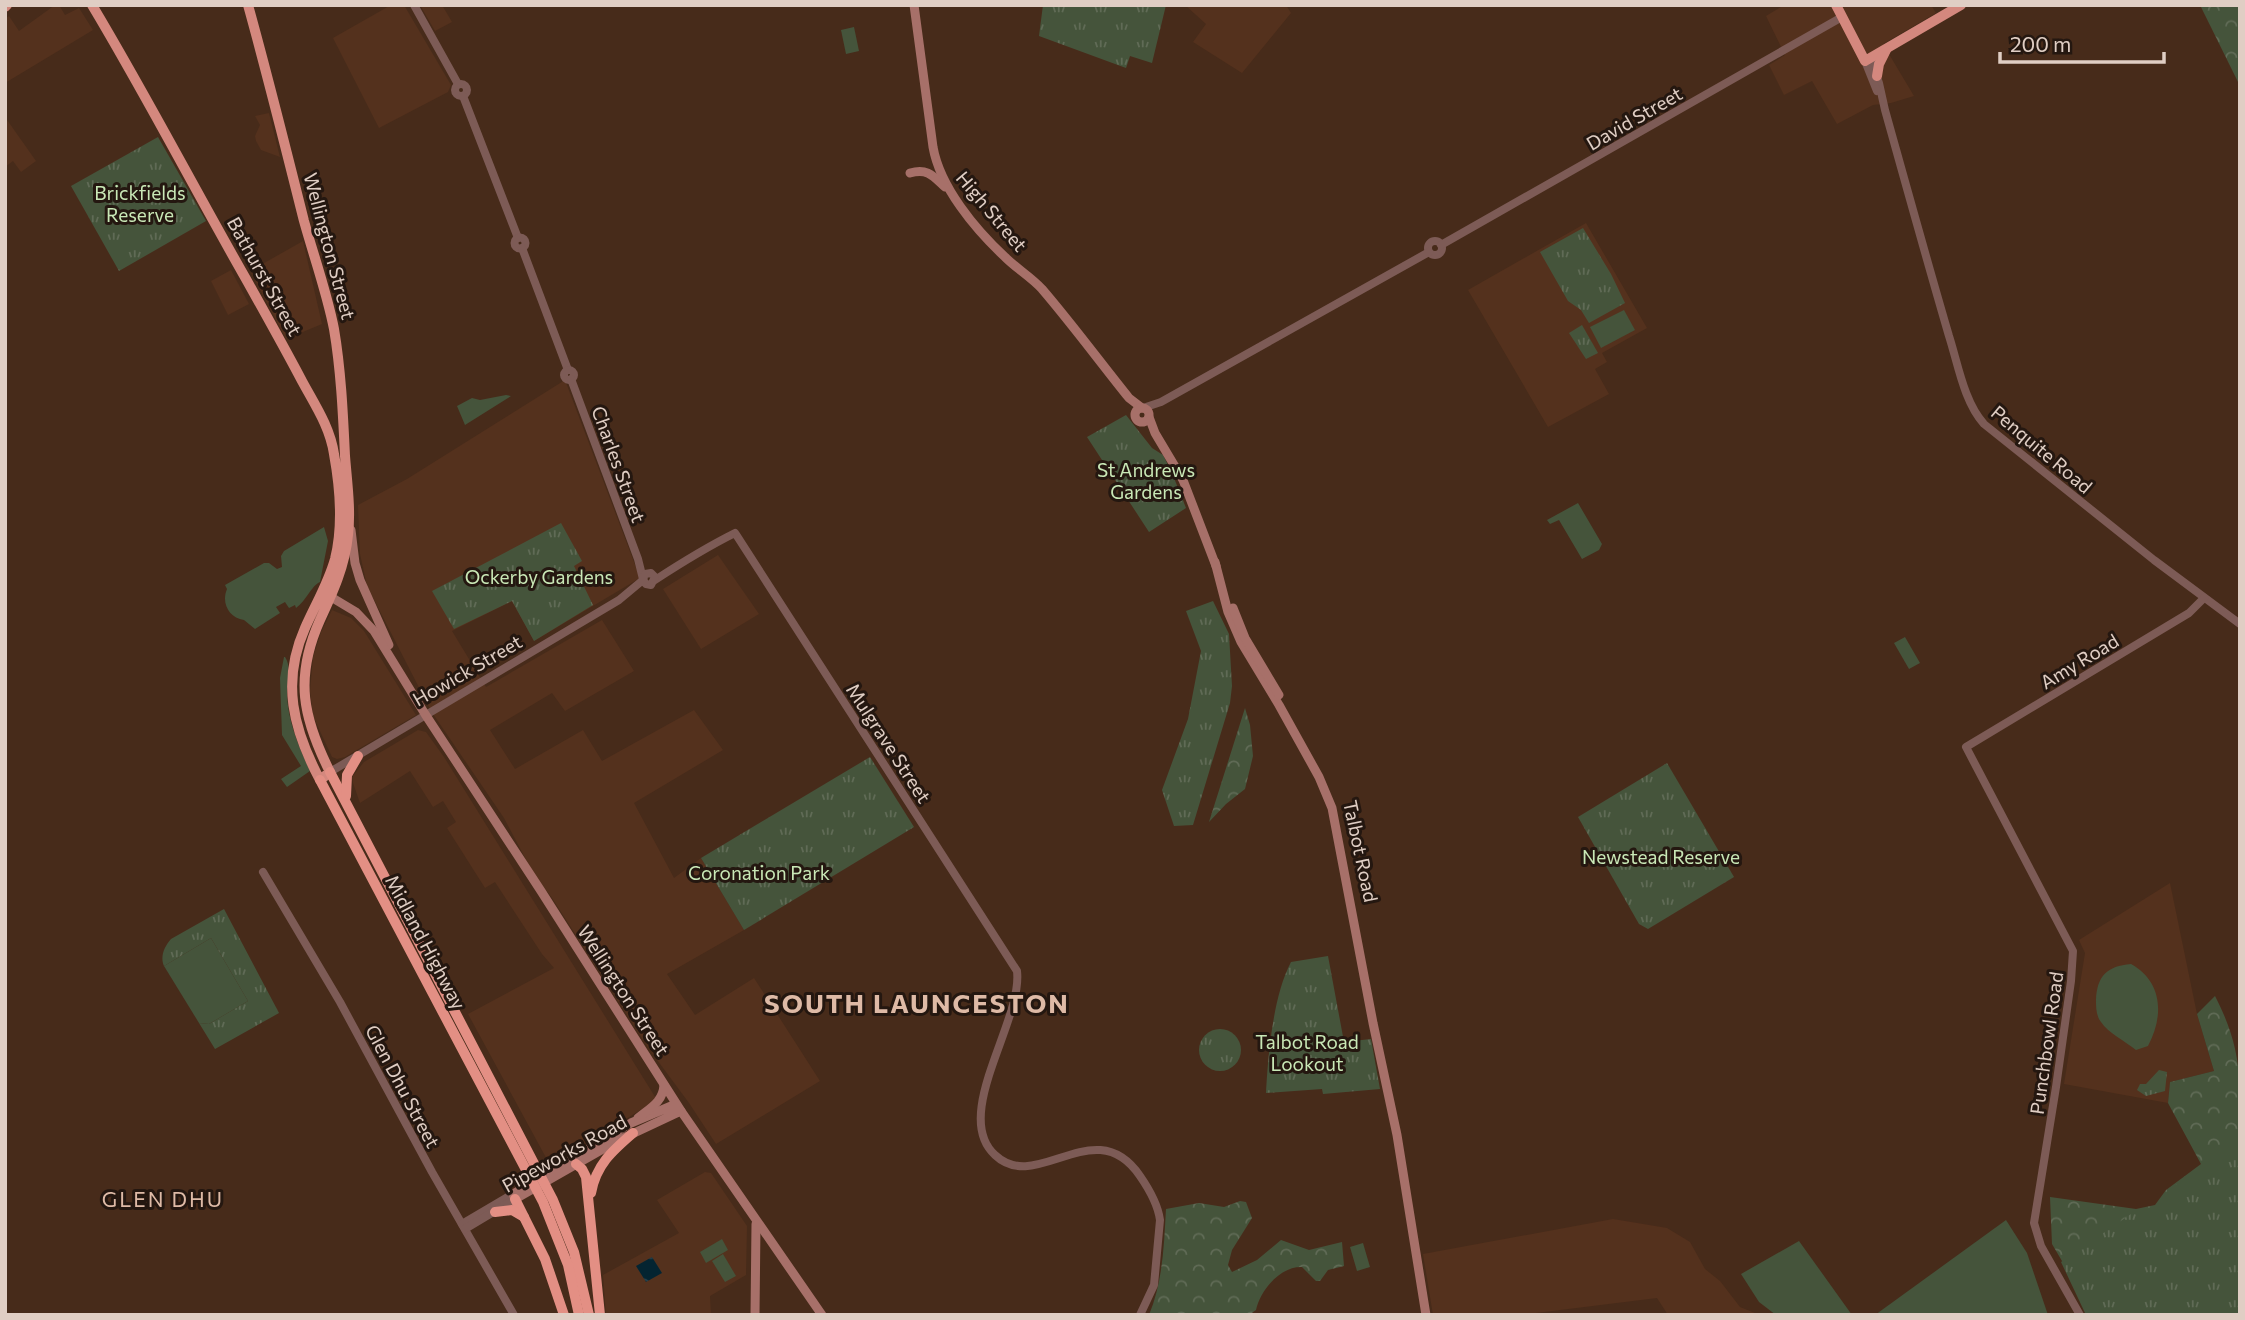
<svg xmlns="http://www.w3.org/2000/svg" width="2245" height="1320" font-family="Commissioner,sans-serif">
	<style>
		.built { fill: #54311d }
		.grass { fill: #45543b }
		.forest { fill: url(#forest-crowns) }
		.park { fill: url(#park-tufts) }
		.water { fill: url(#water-ripples) }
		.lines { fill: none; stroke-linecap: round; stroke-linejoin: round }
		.tertiary { stroke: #7d5b56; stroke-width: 8 }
		.secondary { stroke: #a77069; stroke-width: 9 }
		.trunk { stroke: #d4887e; stroke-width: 10 }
		.motorway { stroke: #e38f84; stroke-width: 10 }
		.labels { text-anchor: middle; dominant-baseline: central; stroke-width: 6; stroke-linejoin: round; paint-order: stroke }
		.street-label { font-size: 19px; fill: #e0cec4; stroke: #241710 }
		.park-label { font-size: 19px; fill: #c9e8b6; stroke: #241710 }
		.neighbourhood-label { font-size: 21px; letter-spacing: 2px; fill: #debaa6; stroke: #241710 }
		.district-label { font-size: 26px; font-weight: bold; letter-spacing: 2px; fill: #debaa6; stroke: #241710 }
	</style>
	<defs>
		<pattern id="forest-crowns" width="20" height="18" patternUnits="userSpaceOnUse" patternTransform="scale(1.75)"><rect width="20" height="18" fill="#45543b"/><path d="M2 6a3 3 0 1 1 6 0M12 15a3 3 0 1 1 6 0" fill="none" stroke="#606b56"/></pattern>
		<pattern id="park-tufts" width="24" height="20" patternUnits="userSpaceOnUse" patternTransform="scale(1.75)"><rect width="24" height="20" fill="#45543b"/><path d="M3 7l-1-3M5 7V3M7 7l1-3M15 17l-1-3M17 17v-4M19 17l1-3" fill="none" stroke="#606b56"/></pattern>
		<pattern id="water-ripples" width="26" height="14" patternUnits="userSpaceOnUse" patternTransform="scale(1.75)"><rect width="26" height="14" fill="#042431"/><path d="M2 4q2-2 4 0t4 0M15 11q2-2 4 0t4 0" fill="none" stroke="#28434d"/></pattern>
	</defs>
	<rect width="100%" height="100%" fill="#472b1a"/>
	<g class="built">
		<polygon points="55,5 59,5 65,15 79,8 93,30 5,83 5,19 9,16 19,31"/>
		<polygon points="391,5 404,5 451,85 448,92 379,128 333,38"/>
		<polygon points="420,5 442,5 452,22 435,31"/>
		<polygon points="1185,5 1286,5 1291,13 1242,73 1193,42 1206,24"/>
		<polygon points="1784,5 1931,5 1936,13 1883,44 1914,96 1891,103 1873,105 1837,124 1812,81 1784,95 1769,65 1785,55 1766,16"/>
		<polygon points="269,113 280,157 261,150 256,141 255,136 260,125 255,116"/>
		<polygon points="5,117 36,161 21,172 13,161 5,167"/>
		<polygon points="1586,223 1647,328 1602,353 1607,362 1595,369 1609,394 1548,427 1468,290"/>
		<polygon points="303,241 322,324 286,339 250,271"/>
		<polygon points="231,270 249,304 228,315 211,281"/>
		<polygon points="565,380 640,578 534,641 512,601 452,631 486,687 602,620 634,671 565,711 552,693 490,730 515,769 583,730 602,761 694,710 723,750 634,803 674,878 701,858 744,930 667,974 695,1015 754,978 820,1081 716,1144 689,1103 649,1049 552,898 533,873 504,818 431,711 367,586 360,554 358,505 407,479"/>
		<polygon points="718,555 759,614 701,649 663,589"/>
		<polygon points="332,610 351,618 364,631 416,715 345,757 337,759 332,757 313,716 310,691 313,657 321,632"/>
		<polygon points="418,730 426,732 444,757 657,1100 550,1165 468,1014 554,968 542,954 495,882 485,888 447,828 456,822 443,801 433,807 410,771 360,803 353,783 352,777 364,762"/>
		<polygon points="2170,883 2197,1014 2214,1071 2170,1082 2168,1103 2064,1084 2085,953 2079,940"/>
		<polygon points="705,1172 711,1173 747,1226 746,1275 710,1296 711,1315 606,1315 603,1275 679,1233 657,1200"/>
		<polygon points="1613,1219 1667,1228 1690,1242 1705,1269 1720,1281 1740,1307 1760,1315 1668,1315 1657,1298 1519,1315 1433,1315 1423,1254"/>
	</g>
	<g class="grass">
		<polygon points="854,27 859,51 846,54 841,30"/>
		<polygon points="1624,310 1635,330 1601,348 1590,327"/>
		<polygon points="506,395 511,396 465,425 457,406 472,398 480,400"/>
		<polygon points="1578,503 1602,544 1599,550 1582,559 1559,520 1550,524 1547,520"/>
		<path d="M324,527L328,541L320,582C312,585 306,601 296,608L295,605L289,608L285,602L276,607L280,613L255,629L244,620C229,618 221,603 227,589L225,585L264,563H269L277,569L282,567L281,556L284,551Z"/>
		<polygon points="1905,637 1920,663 1909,669 1894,643"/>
		<path d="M284,657H285C292,667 287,682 287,695C288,722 299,747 310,771L287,787L281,779L301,766L282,735L280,678Z"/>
		<polygon points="211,938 248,1001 209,1024 199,1023 164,966"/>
		<path d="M2131,964C2163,982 2164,1016 2148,1046L2136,1050C2125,1041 2108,1033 2101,1022C2096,1016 2096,1007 2096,1000C2097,976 2107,966 2131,964Z"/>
		<polygon points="2006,1220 2027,1253 2048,1315 1875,1315"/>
		<polygon points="722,1239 728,1250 706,1263 700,1252"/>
		<polygon points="1799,1241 1852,1315 1776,1315 1759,1302 1741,1274"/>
		<polygon points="1363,1243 1370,1267 1357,1271 1350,1247"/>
		<polygon points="723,1254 736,1276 725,1282 712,1261"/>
	</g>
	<g class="forest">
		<polygon points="2200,5 2240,5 2240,86"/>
		<polygon points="1245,708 1250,725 1253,756 1245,789 1226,804 1209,822"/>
		<path d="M2215,996C2231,1027 2238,1052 2240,1086V1315L2089,1307L2052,1244L2050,1197L2136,1209L2155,1205L2166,1190L2201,1164L2168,1103L2170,1082L2214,1071L2197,1014Z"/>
		<path d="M1240,1201L1246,1202L1252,1218L1232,1250L1228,1265L1232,1272L1257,1260L1281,1240L1309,1250L1342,1242L1344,1266L1328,1270L1320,1281H1316L1302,1267C1280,1266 1260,1291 1256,1310L1249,1315H1149C1163,1281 1164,1245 1166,1209L1199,1203L1224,1207Z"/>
	</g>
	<g class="park">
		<polygon points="1043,5 1166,5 1152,63 1130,56 1126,68 1039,36"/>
		<polygon points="158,137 206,221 119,271 71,186"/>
		<polygon points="1583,228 1611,274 1625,303 1589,323 1581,310 1568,301 1540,252"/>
		<polygon points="1582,325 1598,353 1586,359 1569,333"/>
		<polygon points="1126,415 1152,448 1163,455 1172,473 1186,508 1149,532 1087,437"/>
		<polygon points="561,523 582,561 574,566 593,605 534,641 512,601 454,629 432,591"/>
		<polygon points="1213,601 1229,634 1232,686 1230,703 1193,825 1174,826 1162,790 1188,719 1201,651 1186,611"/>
		<polygon points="870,757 914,827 744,930 701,858"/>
		<polygon points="1667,763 1734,877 1648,929 1639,924 1578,817"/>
		<path d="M224,909L279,1013L215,1049L199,1023L209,1024L248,1001L211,938L164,966C160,957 164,947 171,939Z"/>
		<path d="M1328,956L1344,1042L1371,1039L1380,1089L1323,1094L1322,1089L1266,1093C1268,1055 1273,996 1291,962Z"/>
		<circle cx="1220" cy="1050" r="21"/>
		<polygon points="2159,1070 2167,1072 2165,1091 2146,1096 2137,1090 2140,1084 2146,1084"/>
		<polygon points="2240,1143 2240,1315 2086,1315 2061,1262 2131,1214 2148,1213 2160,1204 2168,1190"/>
	</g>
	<polygon class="water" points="652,1257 662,1273 646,1282 636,1266"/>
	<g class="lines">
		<g class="tertiary">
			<polyline points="414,5 458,84"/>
			<path d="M1870,58L1879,83L1885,110C1906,185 1927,261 1949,336C1958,364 1964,402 1984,424L2154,560L2240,624"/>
			<polyline points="1865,61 1877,91"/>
			<circle cx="461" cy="90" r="6"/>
			<polyline points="463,96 518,238"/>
			<circle cx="520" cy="243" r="5.5"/>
			<circle cx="1435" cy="248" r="7"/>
			<polyline points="1441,245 1842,17"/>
			<polyline points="522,248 568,370"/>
			<circle cx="569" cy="375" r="5"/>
			<polyline points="571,379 638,559 643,579"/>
			<polyline points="1143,408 1161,402 1429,252"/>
			<path d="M655,580C681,563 707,547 735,533L737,536L1017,971C1023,1021 951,1115 995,1155C1037,1195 1095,1110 1140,1176C1149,1189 1158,1205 1160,1220L1154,1285L1140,1315"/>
			<polyline points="330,772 619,600 643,580 645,574 651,573 655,577 651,585 646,584 643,580"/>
			<polyline points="263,872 340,1002 432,1172 514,1315"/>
			<polyline points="462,1224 513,1194"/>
			<polyline points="465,1229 515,1199"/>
			<polyline points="2080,1315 2041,1246 2034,1223 2056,1087 2071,981 2073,951 1966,747 2189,613 2204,598"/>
		</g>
		<g class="secondary">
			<path d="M914,5L933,147C940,187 975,229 1005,257C1017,269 1031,277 1042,289C1072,324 1100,362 1129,398L1142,408"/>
			<path d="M910,173C928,168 933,176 945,187"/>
			<circle cx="1142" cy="415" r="7"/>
			<polyline points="1149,417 1155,433 1183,480 1216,566"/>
			<polyline points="351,530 355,563 360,580 389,645"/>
			<polyline points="1215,562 1228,612 1241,642 1279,705 1319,777 1332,808 1373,1023 1397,1135 1426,1315"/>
			<polyline points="331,597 356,612 374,631 425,714 541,891 681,1111 822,1315"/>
			<polyline points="1233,608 1245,638 1279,695"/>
			<polyline points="676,1104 631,1123 513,1194 515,1199 615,1142 681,1111"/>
			<path d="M638,1118C650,1108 663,1102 664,1085"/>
			<polyline points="755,1315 756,1224"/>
		</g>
		<g class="trunk">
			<path d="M92,5C146,95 194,188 246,279C265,313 284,347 302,381C315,405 330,427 334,454C340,487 343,527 335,559C328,584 315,605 305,628C281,682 293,729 320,780L330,772C303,718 294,678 320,620C333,592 345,566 348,535C351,509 347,482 345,456C343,414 341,370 334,329C327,293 314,257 304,221C286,149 268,77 248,5"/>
			<polyline points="1836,5 1865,61 1961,5"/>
			<polyline points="5,7 7,5"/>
			<polyline points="1877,76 1879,64 1886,50"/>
		</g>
		<g class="motorway">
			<polyline points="330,772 553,1200 574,1252 589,1315"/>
			<polyline points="320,780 543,1202 568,1265 579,1315"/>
			<polyline points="346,796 347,775 358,756"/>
			<polyline points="576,1164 582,1169 586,1177 600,1315"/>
			<path d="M591,1193C596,1165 612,1151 633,1133"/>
			<polyline points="515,1199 545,1259 564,1315"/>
			<polyline points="495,1212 512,1210 524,1217"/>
		</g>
	</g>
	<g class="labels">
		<g class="street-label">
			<text transform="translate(1634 118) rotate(-30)">David Street</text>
			<text transform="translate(992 211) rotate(50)">High Street</text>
			<text transform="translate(330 246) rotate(75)">Wellington Street</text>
			<text transform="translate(265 276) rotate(61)">Bathurst Street</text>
			<text transform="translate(2042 449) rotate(40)">Penquite Road</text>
			<text transform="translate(619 464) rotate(70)">Charles Street</text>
			<text transform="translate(2079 661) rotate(-31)">Amy Road</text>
			<text transform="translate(467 670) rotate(-30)">Howick Street</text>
			<text transform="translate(889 743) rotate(57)">Mulgrave Street</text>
			<text transform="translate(1361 851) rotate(78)">Talbot Road</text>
			<text transform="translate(426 942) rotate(62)">Midland Highway</text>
			<text transform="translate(624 990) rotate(57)">Wellington Street</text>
			<text transform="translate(2046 1043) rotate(-82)">Punchbowl Road</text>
			<text transform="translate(403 1086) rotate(62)">Glen Dhu Street</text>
			<text transform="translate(564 1153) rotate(-29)">Pipeworks Road</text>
		</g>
		<g class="park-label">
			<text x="140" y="192">Brickfields<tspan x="140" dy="22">Reserve</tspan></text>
			<text x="1146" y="469">St Andrews<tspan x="1146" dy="22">Gardens</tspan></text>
			<text x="539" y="576">Ockerby Gardens</text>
			<text x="1661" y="856">Newstead Reserve</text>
			<text x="759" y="872">Coronation Park</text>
			<text x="1307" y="1041">Talbot Road<tspan x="1307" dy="22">Lookout</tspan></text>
		</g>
		<g class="neighbourhood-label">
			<text x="163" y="1198">GLEN DHU</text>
		</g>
		<g class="district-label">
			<text x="917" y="1002">SOUTH LAUNCESTON</text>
		</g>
	</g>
	<rect width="2245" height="1320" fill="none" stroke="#e0cec4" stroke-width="14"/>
	<path d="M2000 52v10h164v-10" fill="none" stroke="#e0cec4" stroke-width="3.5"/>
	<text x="2010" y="52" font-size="21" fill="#e0cec4" stroke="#241710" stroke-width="5" paint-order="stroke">200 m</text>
</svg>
